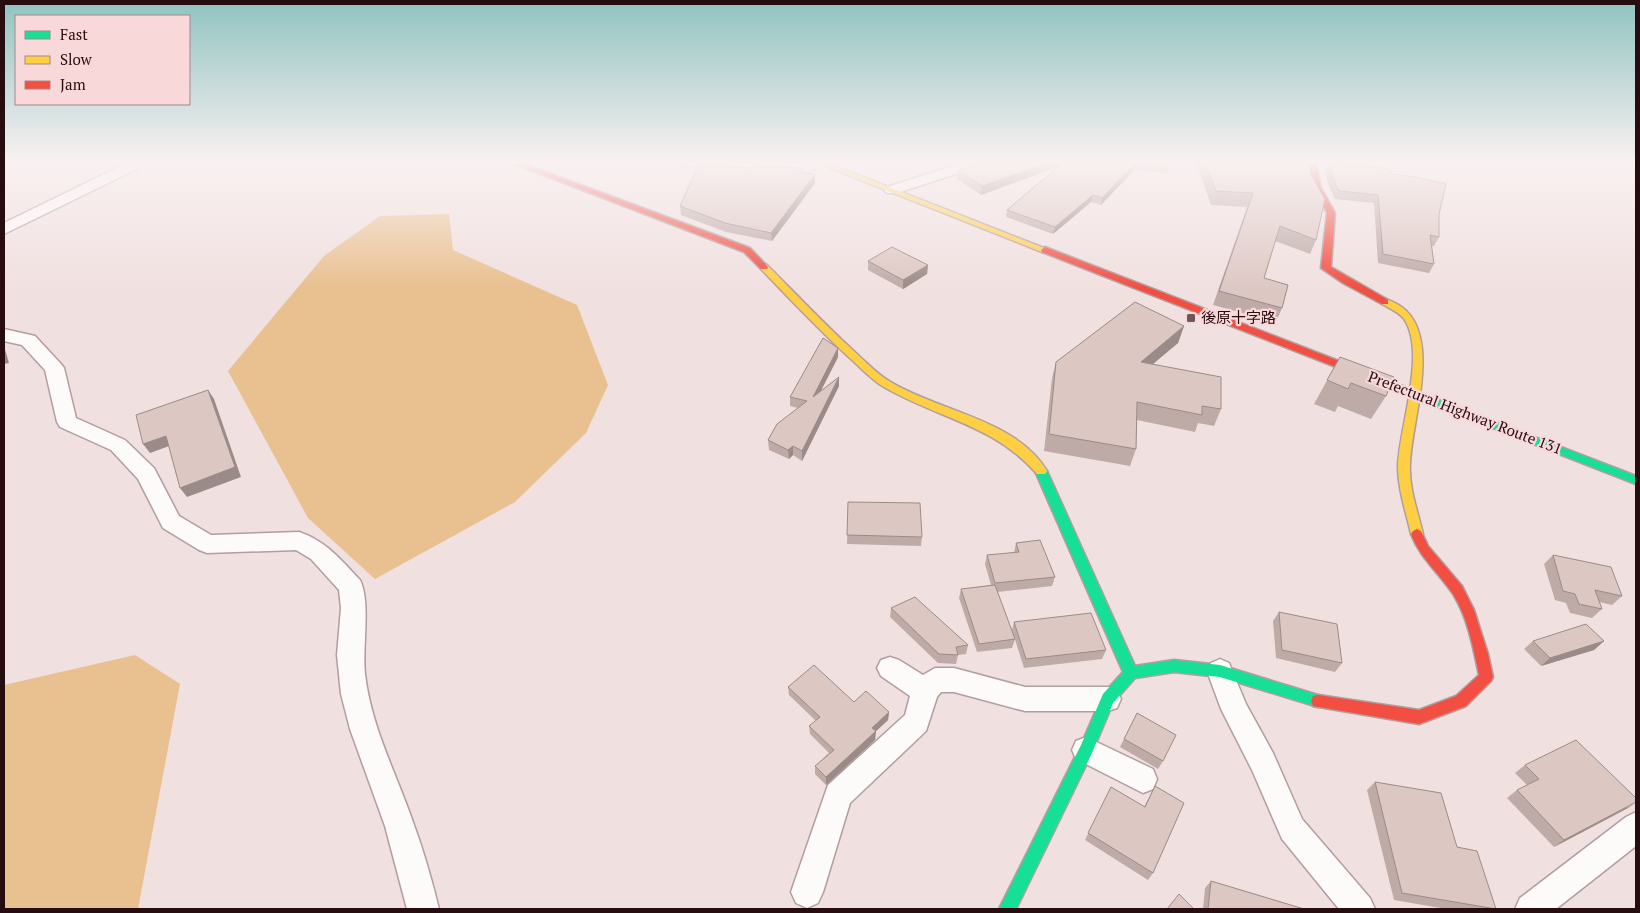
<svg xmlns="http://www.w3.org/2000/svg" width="1640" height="913" viewBox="0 0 1640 913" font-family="'PT Serif','Noto Sans JP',serif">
<rect width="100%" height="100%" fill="#f1e0e0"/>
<g fill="#e9c08f">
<polygon points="449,214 453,250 577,305 608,385 586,433 515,502 375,579 308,518 228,371 324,256 380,216"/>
<polygon points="135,655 180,684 138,909 4,909 4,685"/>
</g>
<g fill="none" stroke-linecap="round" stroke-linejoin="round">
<g stroke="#b29d9f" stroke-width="3">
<g id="street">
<polygon points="129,162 147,162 145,165 4,234 4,223"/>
<polygon points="682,162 805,163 809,162 826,162 824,165 808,172 688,167 683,166"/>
<polygon points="965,162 978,162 979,164 977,167 897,193 887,193 884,190 887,187"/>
<path d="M4,329L35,336L61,364L64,368L76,418L125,440L154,468L179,516L211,535L299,532C326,541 341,560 360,580C371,602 362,647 365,674C371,727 397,775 414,825C424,852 432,881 439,909H407L385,826L350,729L341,694L337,655L341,608L339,590L311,559L296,550L207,553L199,550L163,528L138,479L111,450L60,427L57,422L45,370L22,345L4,341Z"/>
<polygon points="890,657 899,660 923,675 935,668 954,668 1025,687 1108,687 1117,690 1121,699 1117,708 1108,711 1025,711 954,692 941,692 937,697 926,731 850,803 823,892 818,903 807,908 796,903 791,892 828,785 905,715 910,696 881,676 877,668 881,660"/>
<polygon points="1220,659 1229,663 1246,704 1273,753 1302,819 1370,898 1375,909 1339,909 1282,839 1252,770 1221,709 1207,671 1211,663"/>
<polygon points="1086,737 1153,769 1157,779 1153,789 1143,793 1076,759 1072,750 1076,741"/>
<polygon points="1636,812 1636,846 1556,909 1515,909 1520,898 1626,817"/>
</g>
</g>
<g stroke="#b29d9f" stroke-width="3">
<g id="fast">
<polygon points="1340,362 1636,476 1636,484 1336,367 1335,365 1336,363"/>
<polygon points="1041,467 1047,471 1135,666 1174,660 1220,665 1318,695 1323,696 1325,701 1323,706 1318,707 1220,677 1174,672 1135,678 1113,703 1091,755 1016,909 999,909 1081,745 1103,694 1123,672 1035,471"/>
</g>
</g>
<g stroke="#b29d9f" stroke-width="3">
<g id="slow">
<polygon points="815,162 825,162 1049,250 1048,252 1042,252"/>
<path d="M764,264L767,265C797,295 826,326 857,354C867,363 877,374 889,381C937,411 1016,419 1047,471L1045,474H1037C995,425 937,418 884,387C872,380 862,369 852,360C820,331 791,300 761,269V265Z"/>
<path d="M1385,299C1451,318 1410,420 1410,466C1409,489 1418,512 1423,534L1421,537H1413L1411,534C1406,512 1398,489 1398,466C1399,428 1427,352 1404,319C1399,312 1389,308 1382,304V300Z"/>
</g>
</g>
<g stroke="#b29d9f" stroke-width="3">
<g id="jam">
<polygon points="509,162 519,162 750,248 768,267 767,269 761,269 744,252"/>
<polygon points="1308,162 1316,162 1321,188 1335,213 1331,267 1388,300 1388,304 1382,304 1343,283 1321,268 1327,213 1313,188"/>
<polygon points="1045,247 1344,363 1345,365 1340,368 1336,367 1042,252 1041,250"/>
<path d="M1417,529L1421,531L1428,546L1462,586L1474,610L1488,654L1493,677L1491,681L1466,706L1419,724L1313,706L1311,701L1313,696L1318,695L1419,710L1456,696L1479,675C1473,647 1468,618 1453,594C1439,573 1420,558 1411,534L1413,531Z"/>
</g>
</g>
<use href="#street" fill="#fdfafa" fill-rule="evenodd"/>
<use href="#fast" fill="#16e098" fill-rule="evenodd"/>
<use href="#slow" fill="#ffcf43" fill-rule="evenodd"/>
<use href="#jam" fill="#f24e42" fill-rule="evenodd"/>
</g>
<g fill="#beaba8">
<polygon points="982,162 1061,162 1060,165 1169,162 1169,166 1167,173 1134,170 1101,205 1091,202 1053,234 1006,217 1007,210 1058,166 981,195 957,179 958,170"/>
<polygon points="1196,162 1309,162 1316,240 1310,254 1275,241 1264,278 1282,308 1276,322 1213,305 1247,207 1211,205"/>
<polygon points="1329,163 1391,174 1439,214 1439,237 1434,246 1432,246 1434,264 1429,273 1378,263 1374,203 1335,199 1329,187 1325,171"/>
<polygon points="802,173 815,174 815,183 772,241 726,232 681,215 680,206"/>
<polygon points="868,261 928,265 927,274 903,289 868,270"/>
<polygon points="1184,326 1178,343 1153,364 1221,409 1214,426 1198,423 1195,432 1137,420 1136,449 1130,466 1044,451 1052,378 1056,362"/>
<polygon points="838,357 821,391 839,377 839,386 802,461 793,455 789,459 769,450 768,440 798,408 790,406 790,397"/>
<polygon points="1340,357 1386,396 1371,419 1338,406 1335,412 1314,404"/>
<polygon points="848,502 922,537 921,546 847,544"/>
<polygon points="1016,543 1055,577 1052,586 997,592 1015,639 1012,648 977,652 959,598 961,589 991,585 985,564 987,555 1014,553"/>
<polygon points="1553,555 1622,596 1612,605 1599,602 1602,609 1592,618 1570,613 1566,603 1555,600 1544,564"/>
<polygon points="891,608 968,645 966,654 958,655 956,664 938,663 890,617"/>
<polygon points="1279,612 1342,663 1335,672 1276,658 1273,621"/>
<polygon points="1014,622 1106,650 1102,659 1024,668 1012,630"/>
<polygon points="1533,641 1604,641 1594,650 1541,666 1524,649"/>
<polygon points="788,687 854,702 889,712 888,720 876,731 875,740 826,785 815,774 815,766 829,753 810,734 809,726 816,721 789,695"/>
<polygon points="1137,713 1163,761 1158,769 1120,747"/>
<polygon points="1525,765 1628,808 1554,847 1507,798 1517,790 1527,785 1515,773"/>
<polygon points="1375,782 1496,909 1446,909 1394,900 1367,790"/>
<polygon points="1155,786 1153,873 1148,880 1085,840 1111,787 1144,807"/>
<polygon points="1211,881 1304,909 1203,909 1205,888"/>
</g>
<g fill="#9b8b88">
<polygon points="1050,162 1061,162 1060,166 981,195 982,186"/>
<polygon points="1136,163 1134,170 1101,205 1102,198"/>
<polygon points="815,174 815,183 772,241 771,233"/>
<polygon points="1093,195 1091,202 1053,234 1055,227"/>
<polygon points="928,265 927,274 903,289 903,280"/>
<polygon points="1184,326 1178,343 1135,379 1141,362"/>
<polygon points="4,346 9,363 4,364"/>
<polygon points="838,348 838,357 813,406 813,397"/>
<polygon points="839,377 839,386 802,461 802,451"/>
<polygon points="208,390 214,399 241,477 187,497 180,488"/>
<polygon points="166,436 172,445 150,453 143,444"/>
<polygon points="793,446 793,455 789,459 788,450"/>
<polygon points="1604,641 1594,650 1541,666 1550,658"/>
<polygon points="889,712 888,720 871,736 872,728"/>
<polygon points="876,731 875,740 826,785 826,777"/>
<polygon points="1636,803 1628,808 1554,847 1564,840"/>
</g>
<g fill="#ddc7c3" stroke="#9b8b88">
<polygon points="982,162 1050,162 982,186 958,170"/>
<polygon points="1064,162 1169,162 1169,166 1136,163 1102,198 1093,195 1055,227 1007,210"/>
<polygon points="1205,162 1309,162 1311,175 1325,199 1316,240 1280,226 1264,278 1288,285 1282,308 1219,291 1253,193 1216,191"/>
<polygon points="1329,163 1390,169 1391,174 1416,177 1446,184 1439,214 1439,237 1430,235 1434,264 1383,254 1378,195 1339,191 1333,179"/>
<polygon points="699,164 750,168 753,166 802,168 801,173 815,174 771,233 725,223 680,206"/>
<polygon points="892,247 928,265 903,280 868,261"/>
<polygon points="1135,302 1184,326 1141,362 1221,377 1221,409 1202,406 1202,415 1137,402 1136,449 1049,434 1056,362"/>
<polygon points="823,338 838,348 813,397 839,377 802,451 793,446 788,450 768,440 777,424 807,401 790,397"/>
<polygon points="1340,357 1394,377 1386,396 1351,383 1348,389 1327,380"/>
<polygon points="208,390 235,467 180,488 166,436 143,444 136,415"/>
<polygon points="848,502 920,503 922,537 847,535"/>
<polygon points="1040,540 1055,577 995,583 987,555 1019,552 1016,543"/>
<polygon points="1553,555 1611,567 1622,596 1595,590 1602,609 1579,604 1575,594 1563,591"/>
<polygon points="995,585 1015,639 979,644 961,589"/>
<polygon points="915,597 968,645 956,647 958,655 939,654 891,608"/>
<polygon points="1279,612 1337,624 1342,663 1282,650"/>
<polygon points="1091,613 1106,650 1026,659 1014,622"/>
<polygon points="1586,624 1604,641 1550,658 1533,641"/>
<polygon points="814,665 854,702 866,691 889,712 872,728 876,731 826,777 815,766 834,750 809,726 820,717 788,687"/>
<polygon points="1137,713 1176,735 1163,761 1124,739"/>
<polygon points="1576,740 1636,798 1636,802 1564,840 1517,790 1539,779 1525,765"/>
<polygon points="1375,782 1441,793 1457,847 1477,851 1496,909 1402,893"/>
<polygon points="1155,786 1184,803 1153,873 1088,833 1111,787 1145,807"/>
<polygon points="1211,881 1304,909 1208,909"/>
<polygon points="1179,894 1194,909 1167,909"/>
</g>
<linearGradient id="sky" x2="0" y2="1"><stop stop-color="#90c3c1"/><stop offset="0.56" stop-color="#f9f1f1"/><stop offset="1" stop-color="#f9f1f1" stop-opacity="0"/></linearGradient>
<rect width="1640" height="289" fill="url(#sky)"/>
<rect fill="#6e5759" stroke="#f9d8da" stroke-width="2" x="1186" y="313" width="10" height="10" rx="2.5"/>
<g text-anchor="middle" stroke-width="4.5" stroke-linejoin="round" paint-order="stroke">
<g font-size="15" fill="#280d10" stroke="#f9d8da" text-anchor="start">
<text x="1201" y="323">後原十字路</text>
</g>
<g font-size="15" fill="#280d10" stroke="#f9d8da">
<text transform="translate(1465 413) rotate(21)" y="5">Prefectural Highway Route 131</text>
</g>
</g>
<rect width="1640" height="913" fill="none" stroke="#280d10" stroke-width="10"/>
<rect x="15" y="15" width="175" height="90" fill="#f9d8da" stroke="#a58789"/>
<rect x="25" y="31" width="25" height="8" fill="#16e098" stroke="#a58789"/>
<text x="60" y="40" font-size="15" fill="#280d10">Fast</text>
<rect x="25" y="56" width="25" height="8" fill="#ffcf43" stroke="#a58789"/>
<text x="60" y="65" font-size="15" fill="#280d10">Slow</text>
<rect x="25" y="81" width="25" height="8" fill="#f24e42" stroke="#a58789"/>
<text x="60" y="90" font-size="15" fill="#280d10">Jam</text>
</svg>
